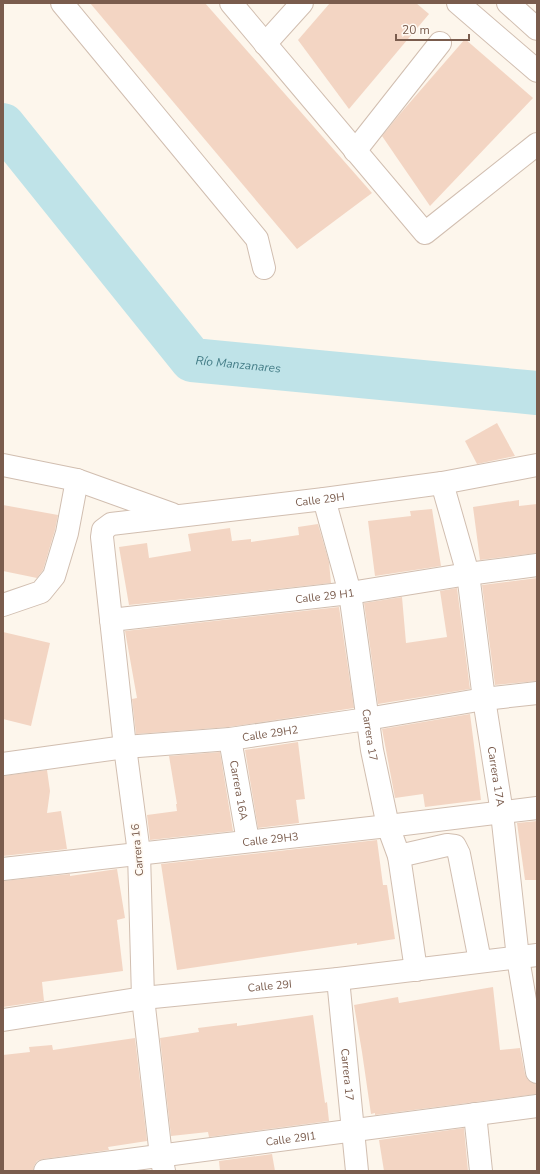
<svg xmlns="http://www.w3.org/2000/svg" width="540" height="1174" viewBox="0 0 540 1174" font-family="'Nunito Sans',sans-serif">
<rect width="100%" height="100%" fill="#fdf6ec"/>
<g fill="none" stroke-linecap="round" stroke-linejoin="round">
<path stroke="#bfe3e8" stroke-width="44" id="s1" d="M3,125L192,360L537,393"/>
</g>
<g fill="#f3d5c3">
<polygon points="90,3 205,3 372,193 297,249"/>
<polygon points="330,3 416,3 429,14 349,109 298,40"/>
<polygon points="465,39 533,98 430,206 382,136 399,115"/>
<polygon points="497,423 515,456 477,464 465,441"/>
<polygon points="519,500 519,506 537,504 537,553 480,560 473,507"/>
<polygon points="3,505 58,515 55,530 43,570 37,578 3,571"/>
<polygon points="432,509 441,566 375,576 368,521 411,516 410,511"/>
<polygon points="318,524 329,562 331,583 129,605 119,547 147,543 149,558 191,551 188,534 230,528 232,541 251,539 251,542 299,535 298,527"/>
<polygon points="537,578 537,681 495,685 482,585"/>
<polygon points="457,588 470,689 378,704 364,603 402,597 406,643 447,637 440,591"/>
<polygon points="339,607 354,708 229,727 136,734 132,699 137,698 125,631"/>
<polygon points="3,632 50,643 31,726 3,719"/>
<polygon points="470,714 481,800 425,807 423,794 395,798 382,729"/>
<polygon points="298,742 305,799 296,800 299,823 258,828 245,750"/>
<polygon points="220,752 233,831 150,840 147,815 177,811 176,804 177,804 169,756"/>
<polygon points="47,770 50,791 47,813 61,811 67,849 3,856 3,776"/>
<polygon points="537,821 537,880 525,880 517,823"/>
<polygon points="377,840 383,885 387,885 395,939 357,945 357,943 177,970 161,864"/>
<polygon points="117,869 125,918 117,920 123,971 42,982 44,1001 3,1007 3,881 70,874 70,876"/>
<polygon points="493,987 500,1050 520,1048 525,1074 528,1080 536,1084 537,1094 375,1115 375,1113 371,1114 362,1052 354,1005 398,997 399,1003"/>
<polygon points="313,1015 325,1103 327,1102 329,1121 209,1137 208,1132 171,1136 160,1038 199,1032 198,1028 237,1023 237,1026"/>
<polygon points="135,1038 147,1141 108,1147 109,1150 43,1159 37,1161 34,1166 33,1171 3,1171 3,1055 30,1052 29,1047 52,1045 53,1050"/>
<polygon points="464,1128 468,1171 384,1171 379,1140"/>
<polygon points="272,1154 275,1171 220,1171 219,1161"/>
</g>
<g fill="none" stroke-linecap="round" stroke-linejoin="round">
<g stroke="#d1beb0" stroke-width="24">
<g id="minor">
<polyline points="62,3 257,239 264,268"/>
<polyline points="231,3 425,233 537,144"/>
<polyline points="458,3 537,71"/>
<polyline points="508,3 537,29"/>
<polyline points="265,44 302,3"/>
<polyline points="355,151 440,43"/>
<polyline points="3,465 77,480 172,514"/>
<path id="s2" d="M442,483L468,574L484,699L502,813L518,958L537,1072"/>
<path id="s3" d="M324,499L350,593L372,750L388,826L399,856L416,970"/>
<polyline points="3,605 41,592 54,576 67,533 77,480"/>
<path id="s4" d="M111,620L350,593L468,574L537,565"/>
<path id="s5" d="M230,739L248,841"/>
<path id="s6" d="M3,764L125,747L230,739L367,719L484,699L537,693"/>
<polyline points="399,856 447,845 455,846 459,854 480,961"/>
<path id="s7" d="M3,869L388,826L537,808"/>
<path id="s8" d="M338,979L357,1171"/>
<path id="s9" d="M3,1020L143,998L338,979L537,955"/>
<polyline points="475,1114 481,1171"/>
<path id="s10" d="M45,1171L537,1106"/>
<path id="s11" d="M164,1171L161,1156L143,998L139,853L125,747L102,537L103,530L111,524L324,499L442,483L537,465"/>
</g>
</g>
<use href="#minor" stroke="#fff" stroke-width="22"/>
</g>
<g text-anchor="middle" stroke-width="3.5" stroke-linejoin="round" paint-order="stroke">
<g font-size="11" fill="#7a5c4d" stroke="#fffaf3">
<text dy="4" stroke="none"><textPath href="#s11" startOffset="865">Calle 29H</textPath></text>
<text dy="4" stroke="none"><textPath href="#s4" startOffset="215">Calle 29 H1</textPath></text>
<text dy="4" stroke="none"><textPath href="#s6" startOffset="269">Calle 29H2</textPath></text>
<text dy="4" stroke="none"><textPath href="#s3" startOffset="241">Carrera 17</textPath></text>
<text dy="4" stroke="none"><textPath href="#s2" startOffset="299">Carrera 17A</textPath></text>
<text dy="4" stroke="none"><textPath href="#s5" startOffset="52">Carrera 16A</textPath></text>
<text dy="4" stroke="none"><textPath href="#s7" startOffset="269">Calle 29H3</textPath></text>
<text transform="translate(137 850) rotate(-95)" y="4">Carrera 16</text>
<text dy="4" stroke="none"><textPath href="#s9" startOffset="269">Calle 29I</textPath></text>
<text dy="4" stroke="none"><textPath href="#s8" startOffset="96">Carrera 17</textPath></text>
<text dy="4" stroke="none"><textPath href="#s10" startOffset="248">Calle 29I1</textPath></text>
</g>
<g font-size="12" font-style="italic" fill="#437c86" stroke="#fffaf3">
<text dy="4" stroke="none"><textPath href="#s1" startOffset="348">Río Manzanares</textPath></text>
</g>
</g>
<rect width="540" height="1174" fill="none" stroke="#7a5c4d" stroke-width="8"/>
<path d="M396 34v6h73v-6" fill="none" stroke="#7a5c4d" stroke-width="2"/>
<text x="402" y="34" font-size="12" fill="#7a5c4d" stroke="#fffaf3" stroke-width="3" paint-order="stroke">20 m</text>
</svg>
